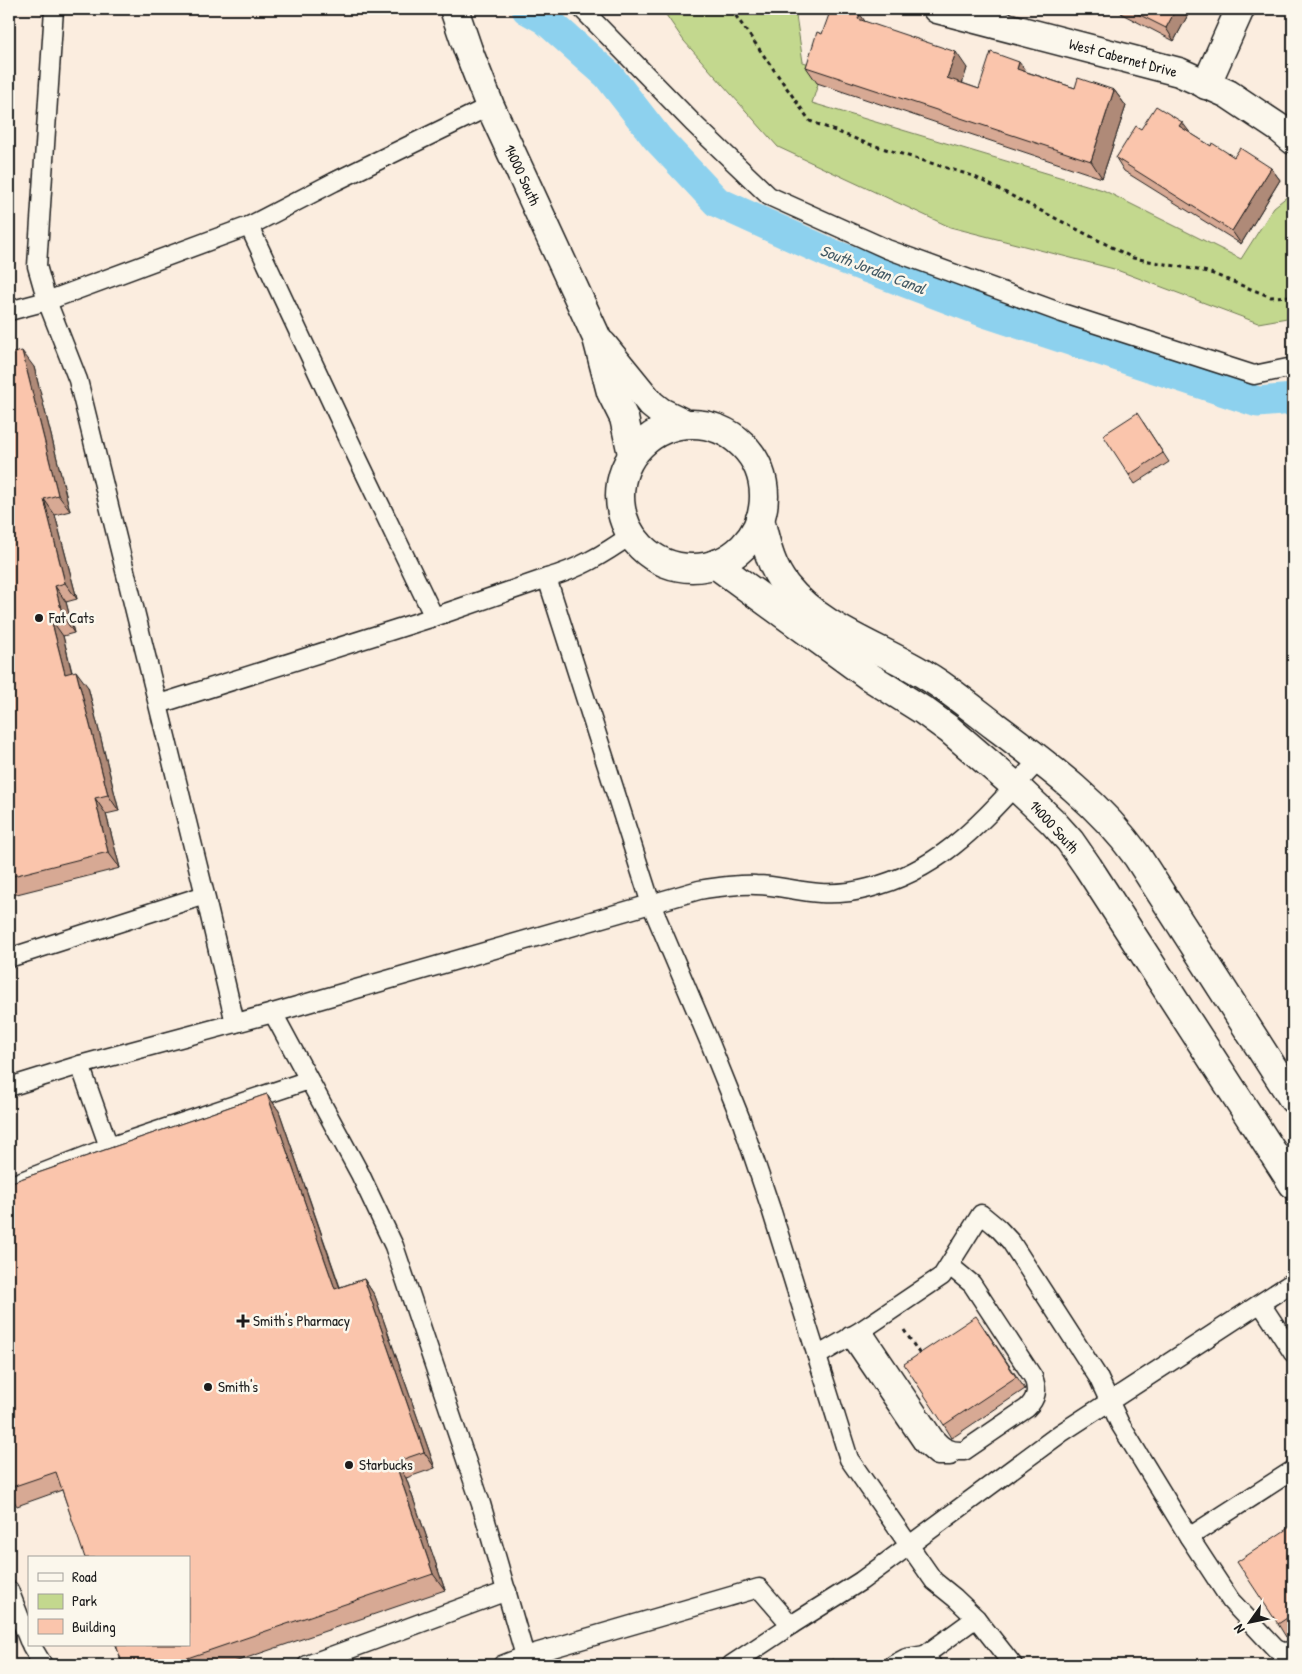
<svg xmlns="http://www.w3.org/2000/svg" width="1302" height="1674" viewBox="0 0 1302 1674" font-family="'Patrick Hand',sans-serif">
<rect width="100%" height="100%" fill="#fbeddf"/>
<filter id="ink" filterUnits="userSpaceOnUse"><feTurbulence type="fractalNoise" baseFrequency=".02" numOctaves="2"/><feDisplacementMap in="SourceGraphic" scale="10" xChannelSelector="R" yChannelSelector="G"/><feConvolveMatrix kernelMatrix="1 2 1 2 8 2 1 2 1" color-interpolation-filters="sRGB"/></filter>
<g filter="url(#ink)">
<polygon fill="#c3d88e" stroke="#707a55" points="662,9 795,9 803,62 823,68 812,103 1103,190 1241,259 1274,207 1293,192 1293,317 1258,323 1114,269 950,227 778,147 684,41"/>
<g fill="none" stroke-linecap="round" stroke-linejoin="round">
<polyline stroke="#8dd1ee" stroke-width="31" points="527,9 545,19 608,75 657,138 717,202 834,255 985,312 1258,402 1293,399"/>
<g stroke="#1c1c1c" stroke-width="21">
<g id="service">
<polyline points="54,9 37,266 47,301 78,380 205,895"/>
<polyline points="582,9 693,123 769,196 887,249 1062,313 1254,375 1293,367"/>
<polyline points="249,226 359,461 434,617 547,578"/>
<polyline points="9,311 47,301 249,226 334,182 490,106"/>
<path d="M631,535C604,554 579,569 547,578L651,904L710,1043L741,1120L772,1212L849,1459L934,1581L955,1598L976,1618L1013,1665"/>
<polyline points="159,704 434,617"/>
<polyline points="9,958 205,895 235,1023"/>
<polyline points="273,1013 360,1174 394,1246 481,1504 525,1656 759,1588 791,1625"/>
<polyline points="80,1065 109,1147"/>
<path d="M9,1087L80,1065L273,1013L699,890C718,887 737,884 756,885C778,885 799,892 820,893C836,894 854,892 869,888C946,869 987,815 1039,760"/>
<polyline points="9,1186 109,1147 309,1080"/>
<polyline points="1261,1304 1293,1353"/>
<path d="M862,1330L934,1437C942,1447 950,1452 964,1451L1027,1408C1037,1398 1038,1390 1033,1377L972,1284L950,1266"/>
<polyline points="850,1336 924,1445 937,1456 950,1456"/>
<polyline points="817,1356 862,1330 942,1276 981,1214 998,1228 1011,1242 1098,1377 1120,1424 1189,1537 1231,1601 1275,1648 1282,1652 1293,1651"/>
<polyline points="1189,1537 1293,1470"/>
<polyline points="9,1590 29,1641"/>
<polyline points="31,1645 43,1665"/>
<polyline points="307,1665 507,1591"/>
<polyline points="502,1665 525,1656 531,1665"/>
<polyline points="731,1665 791,1625 861,1581 1061,1433 1293,1282"/>
<polyline points="893,1665 906,1658 925,1655"/>
<polyline points="932,1665 925,1655 976,1618"/>
</g>
</g>
<g stroke="#1c1c1c" stroke-width="31">
<g id="minor">
<polyline points="454,9 468,50 490,106 597,338 611,392 624,418 632,454"/>
<polyline points="937,9 1179,72 1228,94 1279,128 1293,140"/>
<polyline points="1206,85 1240,9"/>
<polyline points="603,345 651,404 661,412 684,423"/>
<circle cx="692" cy="496" r="72"/>
<path d="M760,519C766,543 770,566 786,586C818,626 871,644 915,669C944,685 969,706 995,726C1047,765 1099,803 1137,856L1293,1099"/>
<polyline points="715,564 870,677 924,711 950,730 1015,786 1052,821 1070,841 1088,867 1293,1184"/>
</g>
</g>
<g stroke="#1c1c1c" stroke-width="3" stroke-dasharray="4 4" stroke-linecap="butt">
<polyline points="731,9 810,121 866,143 973,176 1133,258 1208,272 1271,297 1293,296"/>
<polyline points="904,1330 921,1356"/>
</g>
<use href="#service" stroke="#fbf7ec" stroke-width="18"/>
<use href="#minor" stroke="#fbf7ec" stroke-width="28"/>
</g>
<g fill="#d7a994" stroke="#1c1c1c">
<polygon points="1118,9 1191,9 1174,41 1122,14"/>
<polygon points="1287,9 1293,9 1293,14"/>
<polygon points="866,22 967,68 962,83 979,89 1027,72 1075,88 1114,90 1126,106 1102,178 817,83 806,67 822,34"/>
<polygon points="1141,129 1190,133 1211,146 1234,157 1271,168 1280,180 1241,244 1124,171 1116,158"/>
<polygon points="9,354 34,367 70,511 55,515 77,599 66,602 74,633 63,636 72,672 88,687 119,811 106,814 120,868 9,896"/>
<polygon points="1143,422 1169,462 1135,484 1129,475"/>
<polygon points="267,1094 279,1111 340,1287 364,1279 375,1296 435,1468 406,1478 445,1590 226,1665 123,1665 62,1490 17,1506 9,1493 9,1183"/>
<polygon points="985,1329 1025,1389 952,1438 944,1425"/>
<polygon points="1293,1525 1293,1632 1286,1637 1278,1624"/>
</g>
<g fill="#af8a78" stroke="#1c1c1c">
<polygon points="1176,9 1191,9 1174,41 1166,28"/>
<polygon points="860,14 871,30 858,19"/>
<polygon points="956,52 967,68 959,95 947,78"/>
<polygon points="1019,62 1031,78 1017,69"/>
<polygon points="1114,90 1126,106 1102,178 1091,161"/>
<polygon points="1182,122 1191,134 1179,126"/>
<polygon points="1271,168 1280,180 1241,244 1232,231"/>
<polygon points="22,351 34,367 70,511 58,495"/>
<polygon points="44,499 55,515 77,599 65,583"/>
<polygon points="55,586 66,602 74,633 63,617"/>
<polygon points="51,619 63,636 76,690 65,674"/>
<polygon points="76,671 88,687 119,811 108,795"/>
<polygon points="95,798 106,814 120,868 108,852"/>
<polygon points="267,1094 279,1111 346,1306 335,1289"/>
<polygon points="364,1279 375,1296 435,1468 424,1452"/>
<polygon points="395,1462 406,1478 445,1590 433,1574"/>
</g>
<g fill="#fac5ac" stroke="#1c1c1c">
<polygon points="831,9 845,9 860,14 858,19 956,52 947,78 979,89 991,52 1019,62 1017,69 1075,88 1078,78 1114,90 1091,161 806,67 817,32 822,34"/>
<polygon points="1128,9 1176,9 1166,28"/>
<polygon points="1156,106 1182,122 1179,126 1211,146 1212,143 1234,157 1240,148 1271,168 1232,231 1116,158 1136,126 1141,129"/>
<polygon points="22,351 58,495 44,499 65,583 55,586 63,617 51,619 65,674 76,671 108,795 95,798 108,852 9,877 9,354"/>
<polygon points="1137,413 1163,453 1129,475 1103,435"/>
<polygon points="267,1094 335,1289 364,1279 424,1452 395,1462 433,1574 167,1665 123,1665 116,1645 189,1645 189,1558 85,1558 56,1472 9,1488 9,1183"/>
<polygon points="976,1316 1016,1377 944,1425 904,1364"/>
<polygon points="1293,1525 1293,1614 1278,1624 1237,1562"/>
<polygon points="833,1659 837,1665 824,1665"/>
</g>
</g>
<g fill="#1c1c1c" stroke="#fbf7ec" stroke-width="2">
<circle cx="39" cy="618" r="5"/>
<path d="M240.5 1313.5h5v5h5v5h-5v5h-5v-5h-5v-5h5z"/>
<circle cx="208" cy="1387" r="5"/>
<circle cx="349" cy="1465" r="5"/>
</g>
<g text-anchor="middle" stroke-width="5" stroke-linejoin="round" paint-order="stroke">
<g font-size="15" fill="#1c1c1c" stroke="#fbf7ec">
<text transform="translate(1123 58) rotate(15)" y="5">West Cabernet Drive</text>
<text transform="translate(522 175) rotate(65)" y="5">14000 South</text>
<text transform="translate(1054 827) rotate(48)" y="5">14000 South</text>
</g>
<g font-size="15" fill="#1c1c1c" stroke="#fbf7ec" text-anchor="start">
<text x="49" y="623">Fat Cats</text>
<text x="253" y="1326">Smith's Pharmacy</text>
<text x="218" y="1392">Smith's</text>
<text x="359" y="1470">Starbucks</text>
</g>
<g font-size="16" font-style="italic" fill="#445b66" stroke="#fbf7ec">
<text transform="translate(873 269) rotate(21)" y="6">South Jordan Canal</text>
</g>
</g>
<rect width="1302" height="1674" fill="none" stroke="#fbf7ec" stroke-width="30"/>
<rect x="15" y="15" width="1272" height="1644" fill="none" stroke="#1c1c1c" stroke-width="2" filter="url(#ink)"/>
<rect x="28" y="1556" width="162" height="90" fill="#fbf7ec" stroke="#a29f99"/>
<rect x="38" y="1573" width="25" height="8" fill="#fbf7ec" stroke="#a29f99"/>
<text x="72" y="1582" font-size="15" fill="#1c1c1c">Road</text>
<rect x="38" y="1594" width="25" height="15" fill="#c3d88e" stroke="#a29f99"/>
<text x="72" y="1606" font-size="15" fill="#1c1c1c">Park</text>
<rect x="38" y="1619" width="25" height="15" fill="#fac5ac" stroke="#a29f99"/>
<text x="72" y="1632" font-size="15" fill="#1c1c1c">Building</text>
<g transform="translate(1250 1622) rotate(237)" stroke="#fbf7ec" stroke-width="4" paint-order="stroke">
<path d="M0-4L9 19L0 12L-9 19Z" fill="#1c1c1c"/>
<text y="-8" font-size="14" font-weight="bold" text-anchor="middle" fill="#1c1c1c">N</text>
</g>
</svg>
